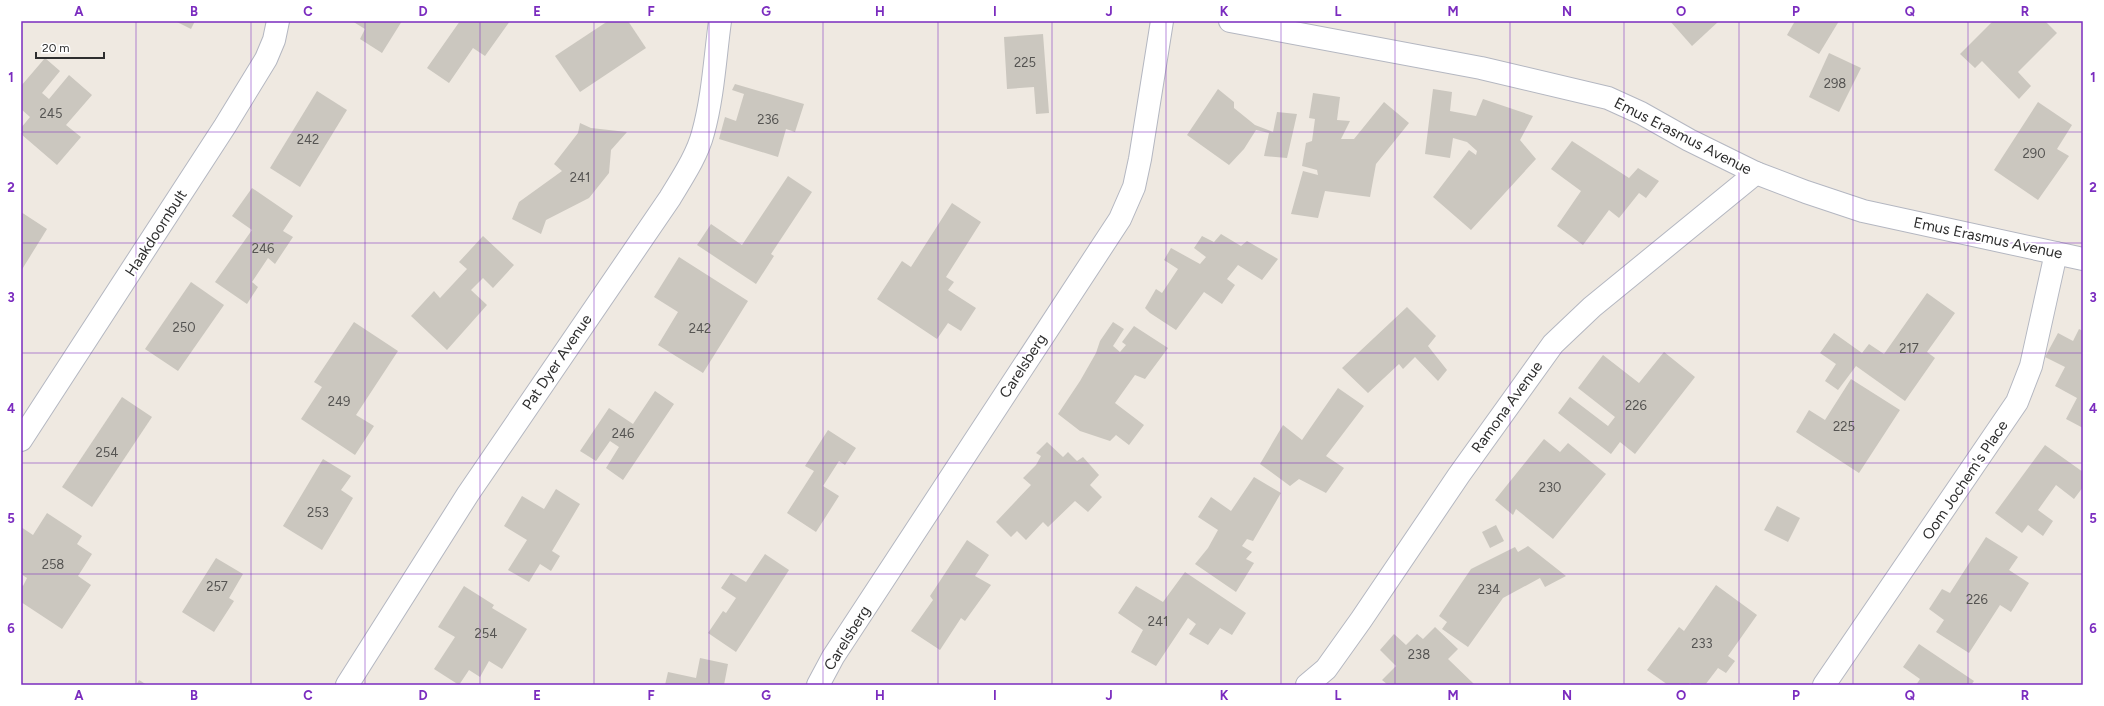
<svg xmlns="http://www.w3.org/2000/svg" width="2104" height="706" viewBox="0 0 2104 706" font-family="Figtree,sans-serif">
<rect width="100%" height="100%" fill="#efe9e1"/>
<g fill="#cbc7bf">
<polygon points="175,21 195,21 191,29"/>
<polygon points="352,21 402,21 382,53 360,39 365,29"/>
<polygon points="460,21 510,21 485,56 473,48 449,83 427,68"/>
<polygon points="608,21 628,21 646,48 580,92 555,56"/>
<polygon points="1670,21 1719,21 1692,46"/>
<polygon points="1795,21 1839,21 1819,54 1787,35"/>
<polygon points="1993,21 2045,21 2057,33 2018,72 2031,86 2019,99 1982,61 1975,68 1960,54"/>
<polygon points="1043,34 1049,113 1036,114 1034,87 1007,89 1004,37"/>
<polygon points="1829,53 1861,68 1839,112 1809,97"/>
<polygon points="45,58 60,71 42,93 49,99 69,75 92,95 66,125 81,137 57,165 21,134 21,128 30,117 21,109 21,86"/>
<polygon points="735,84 804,104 795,132 786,129 778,157 719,139 725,117 736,121 744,94 732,90"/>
<polygon points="1218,89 1234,102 1234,108 1255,125 1273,132 1277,112 1297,114 1287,158 1264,156 1269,133 1256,130 1244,149 1229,165 1187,135"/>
<polygon points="1433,89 1452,92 1450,111 1476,116 1483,99 1533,116 1520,140 1536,159 1471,230 1433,197 1469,150 1476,155 1477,151 1467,142 1453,138 1450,158 1425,154"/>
<polygon points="317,91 347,110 300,187 270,168"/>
<polygon points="1313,93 1340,97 1337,120 1350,121 1341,139 1354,139 1384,102 1409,123 1376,164 1370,197 1325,191 1318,218 1291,214 1303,171 1318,175 1317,170 1302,166 1306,143 1312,141 1315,119 1309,118"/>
<polygon points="2038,102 2072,125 2057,149 2069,156 2038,200 1994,170"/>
<polygon points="580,123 591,128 627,132 611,150 609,173 589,198 546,220 541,234 512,219 519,202 562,171 554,164 578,133"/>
<polygon points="1572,141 1629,178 1638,168 1659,181 1646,198 1639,193 1619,218 1609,210 1583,245 1557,226 1581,191 1551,169"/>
<polygon points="788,176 812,192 771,254 774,256 756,284 697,245 711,224 742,245"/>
<polygon points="252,188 293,216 283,231 293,237 275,264 268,258 252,282 258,287 247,304 215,282 252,230 232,216"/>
<polygon points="952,203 981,222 946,277 954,282 948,290 976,308 961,331 948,323 937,339 877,299 902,261 911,267"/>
<polygon points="21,212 47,229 21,271"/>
<polygon points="1221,234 1241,246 1247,241 1278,259 1262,280 1238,265 1227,279 1235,285 1222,304 1204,292 1176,330 1150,313 1145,308 1156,289 1162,293 1178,269 1164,260 1171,248 1200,264 1206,257 1194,248 1202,236 1214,242"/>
<polygon points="483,236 514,265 493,288 483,278 471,290 487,305 447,350 411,316 434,291 440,298 467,269 459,262"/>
<polygon points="679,257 748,301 703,373 658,345 678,312 654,297"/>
<polygon points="191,282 224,305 178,371 145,349"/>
<polygon points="1927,293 1955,313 1927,352 1935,358 1905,401 1856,366 1838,390 1825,381 1836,364 1820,353 1834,333 1862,353 1869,344 1884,354"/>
<polygon points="1407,307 1436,336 1428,346 1447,370 1438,381 1415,357 1403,369 1399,364 1368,393 1342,368"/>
<polygon points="354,322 398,351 356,415 374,426 355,455 301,419 322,387 314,382"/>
<polygon points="1113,322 1124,329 1113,346 1120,352 1126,345 1122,342 1134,326 1168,348 1145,379 1135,375 1115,403 1144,425 1129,445 1116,435 1110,441 1080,431 1058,414 1080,381 1096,353 1100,341"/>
<polygon points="2079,329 2083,331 2083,428 2066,419 2077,398 2055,386 2065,367 2045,357 2058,333 2073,341"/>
<polygon points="1664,352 1695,377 1635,454 1620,442 1611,454 1558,413 1570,397 1608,426 1615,417 1578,388 1603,355 1639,383"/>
<polygon points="1851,379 1900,410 1859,473 1796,432 1809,410 1825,420"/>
<polygon points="1338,388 1364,406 1326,456 1344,468 1326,493 1299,479 1290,486 1260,464 1283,425 1302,440"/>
<polygon points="655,391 674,404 623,480 606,468 619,447 610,441 596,461 580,451 609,408 633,424"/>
<polygon points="122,397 152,417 92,507 62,487"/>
<polygon points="828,430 856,448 845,465 839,461 823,486 839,496 816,532 787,513 814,471 805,466"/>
<polygon points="1544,439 1560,452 1568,443 1606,474 1553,539 1516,509 1513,515 1495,500"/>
<polygon points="1047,442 1063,457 1068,452 1077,461 1083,457 1099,475 1090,485 1102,497 1088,512 1075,501 1048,527 1043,522 1026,540 1017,531 1011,537 996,522 1031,485 1023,478 1036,465 1041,456 1036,453"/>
<polygon points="2045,445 2083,472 2083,487 2074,499 2056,485 2038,510 2053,521 2043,536 2028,525 2022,533 1995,513"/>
<polygon points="323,459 351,476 341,490 353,498 322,550 283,526"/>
<polygon points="1254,477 1281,493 1253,541 1247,539 1242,546 1252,552 1246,559 1254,563 1236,592 1195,564 1208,548 1218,530 1198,517 1211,497 1231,511"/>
<polygon points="556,489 580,504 552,551 560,556 551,571 540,564 529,582 508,570 527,540 504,526 522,496 544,509"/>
<polygon points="1777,506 1800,518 1788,542 1764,530"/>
<polygon points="47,513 82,536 77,544 92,554 78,576 91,585 62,629 21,602 21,584 23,586 27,578 21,574 21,527 33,535"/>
<polygon points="1496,525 1504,541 1490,548 1482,532"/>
<polygon points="1986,537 2018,557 2009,570 2029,583 2011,612 2000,605 1969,653 1936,632 1944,620 1929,609 1942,589 1950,593"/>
<polygon points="967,540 989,555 975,576 991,585 965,621 961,618 940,650 911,631 933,600 930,596"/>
<polygon points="1528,546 1566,576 1545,587 1540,578 1503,598 1468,647 1442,629 1447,622 1439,616 1471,569 1515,547 1518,552"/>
<polygon points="765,554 789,570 736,652 708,633 723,611 726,613 736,598 721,588 731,573 746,582"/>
<polygon points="216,558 243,574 229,598 234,601 214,632 182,612"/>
<polygon points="1185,572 1246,613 1232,635 1220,628 1208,645 1189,634 1196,624 1188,618 1156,666 1131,652 1143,630 1118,613 1136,586 1163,602"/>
<polygon points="1716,585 1757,615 1728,656 1735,661 1726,673 1718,668 1705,685 1692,685 1690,683 1688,685 1668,685 1647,670 1679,627 1684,631"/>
<polygon points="464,586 494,605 492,608 527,629 502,669 489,661 480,677 469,670 459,685 434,669 455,637 438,627"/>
<polygon points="1435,627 1458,649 1448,659 1475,685 1388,685 1382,680 1396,666 1380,650 1394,634 1406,645 1417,634 1423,639"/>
<polygon points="1919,644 1974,681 1971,685 1916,685 1920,679 1903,667"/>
<polygon points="700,658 728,664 724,685 665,685 668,672 696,678"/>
<polygon points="139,680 147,685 136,685"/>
</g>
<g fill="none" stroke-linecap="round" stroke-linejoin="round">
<g stroke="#b4b7c1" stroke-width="24">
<g id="minor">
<polyline points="1230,21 1481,68 1608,98 1641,113 1689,140 1756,173 1806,192 1863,211 2083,259"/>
<polyline points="21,440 225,126 266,59 274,40 278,21"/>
<path d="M347,685L468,494L670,198C682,178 697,156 703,133C713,97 715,58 720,21"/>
<polyline points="818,685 833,657 1120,219 1134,187 1140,159 1162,21"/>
<polyline points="1307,685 1326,669 1361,620 1459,475 1553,344 1592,307 1756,173"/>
<polyline points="1824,685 2017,402 2031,366 2056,253"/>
</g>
</g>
<use href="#minor" stroke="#fff" stroke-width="22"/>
</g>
<path fill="none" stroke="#7b2cbf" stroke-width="1" stroke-opacity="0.55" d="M136,21V685M251,21V685M365,21V685M480,21V685M594,21V685M709,21V685M823,21V685M938,21V685M1052,21V685M1166,21V685M1281,21V685M1395,21V685M1510,21V685M1624,21V685M1739,21V685M1853,21V685M1968,21V685M21,132H2083M21,243H2083M21,353H2083M21,463H2083M21,574H2083"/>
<g text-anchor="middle" stroke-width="4" stroke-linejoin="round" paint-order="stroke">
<g font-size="13" fill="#555452">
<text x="1025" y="67">225</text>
<text x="1835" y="88">298</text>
<text x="51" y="118">245</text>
<text x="768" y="124">236</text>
<text x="308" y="144">242</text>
<text x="2034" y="158">290</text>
<text x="580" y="182">241</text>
<text x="263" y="253">246</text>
<text x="184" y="332">250</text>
<text x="700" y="333">242</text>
<text x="1909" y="353">217</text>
<text x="339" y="406">249</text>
<text x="1636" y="410">226</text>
<text x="1844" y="431">225</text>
<text x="623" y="438">246</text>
<text x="107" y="457">254</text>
<text x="1550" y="492">230</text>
<text x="318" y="517">253</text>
<text x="53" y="569">258</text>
<text x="217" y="591">257</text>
<text x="1489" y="594">234</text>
<text x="1977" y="604">226</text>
<text x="1158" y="626">241</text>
<text x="486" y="638">254</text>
<text x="1702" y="648">233</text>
<text x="1419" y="659">238</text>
</g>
<g font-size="15" fill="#2e2e2e" stroke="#fff">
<text transform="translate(1683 136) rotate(27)" y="5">Emus Erasmus Avenue</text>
<text transform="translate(156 233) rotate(-57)" y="5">Haakdoornbult</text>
<text transform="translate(1988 238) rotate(12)" y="5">Emus Erasmus Avenue</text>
<text transform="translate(557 362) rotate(-56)" y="5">Pat Dyer Avenue</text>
<text transform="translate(1023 366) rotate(-57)" y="5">Carelsberg</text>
<text transform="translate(1507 407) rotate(-54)" y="5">Ramona Avenue</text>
<text transform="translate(1965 480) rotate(-56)" y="5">Oom Jochem's Place</text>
<text transform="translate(847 638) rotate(-58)" y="5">Carelsberg</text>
</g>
</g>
<rect width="2104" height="706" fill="none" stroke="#ffffff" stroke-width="44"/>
<path d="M36 52v6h68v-6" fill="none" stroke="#2e2e2e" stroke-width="2"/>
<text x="42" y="52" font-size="12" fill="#2e2e2e" stroke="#ffffff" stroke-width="3" paint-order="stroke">20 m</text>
<rect x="22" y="22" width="2060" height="662" fill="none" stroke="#7b2cbf" stroke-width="1.5"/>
<g font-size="13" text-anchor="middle" font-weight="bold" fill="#7b2cbf">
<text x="79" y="16">A</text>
<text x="194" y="16">B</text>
<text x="308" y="16">C</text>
<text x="423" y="16">D</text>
<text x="537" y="16">E</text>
<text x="651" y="16">F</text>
<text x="766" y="16">G</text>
<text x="880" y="16">H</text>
<text x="995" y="16">I</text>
<text x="1109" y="16">J</text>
<text x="1224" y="16">K</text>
<text x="1338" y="16">L</text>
<text x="1453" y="16">M</text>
<text x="1567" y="16">N</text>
<text x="1681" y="16">O</text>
<text x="1796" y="16">P</text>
<text x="1910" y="16">Q</text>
<text x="2025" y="16">R</text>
<text x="11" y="82">1</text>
<text x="2093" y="82">1</text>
<text x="11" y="192">2</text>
<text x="2093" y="192">2</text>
<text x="11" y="302">3</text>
<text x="2093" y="302">3</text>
<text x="11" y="413">4</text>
<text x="2093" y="413">4</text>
<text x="11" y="523">5</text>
<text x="2093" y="523">5</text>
<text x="11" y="633">6</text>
<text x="2093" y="633">6</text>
<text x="79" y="700">A</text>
<text x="194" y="700">B</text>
<text x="308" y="700">C</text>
<text x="423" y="700">D</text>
<text x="537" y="700">E</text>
<text x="651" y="700">F</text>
<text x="766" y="700">G</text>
<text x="880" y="700">H</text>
<text x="995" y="700">I</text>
<text x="1109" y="700">J</text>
<text x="1224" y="700">K</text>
<text x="1338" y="700">L</text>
<text x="1453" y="700">M</text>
<text x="1567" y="700">N</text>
<text x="1681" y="700">O</text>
<text x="1796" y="700">P</text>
<text x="1910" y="700">Q</text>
<text x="2025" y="700">R</text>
</g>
</svg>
